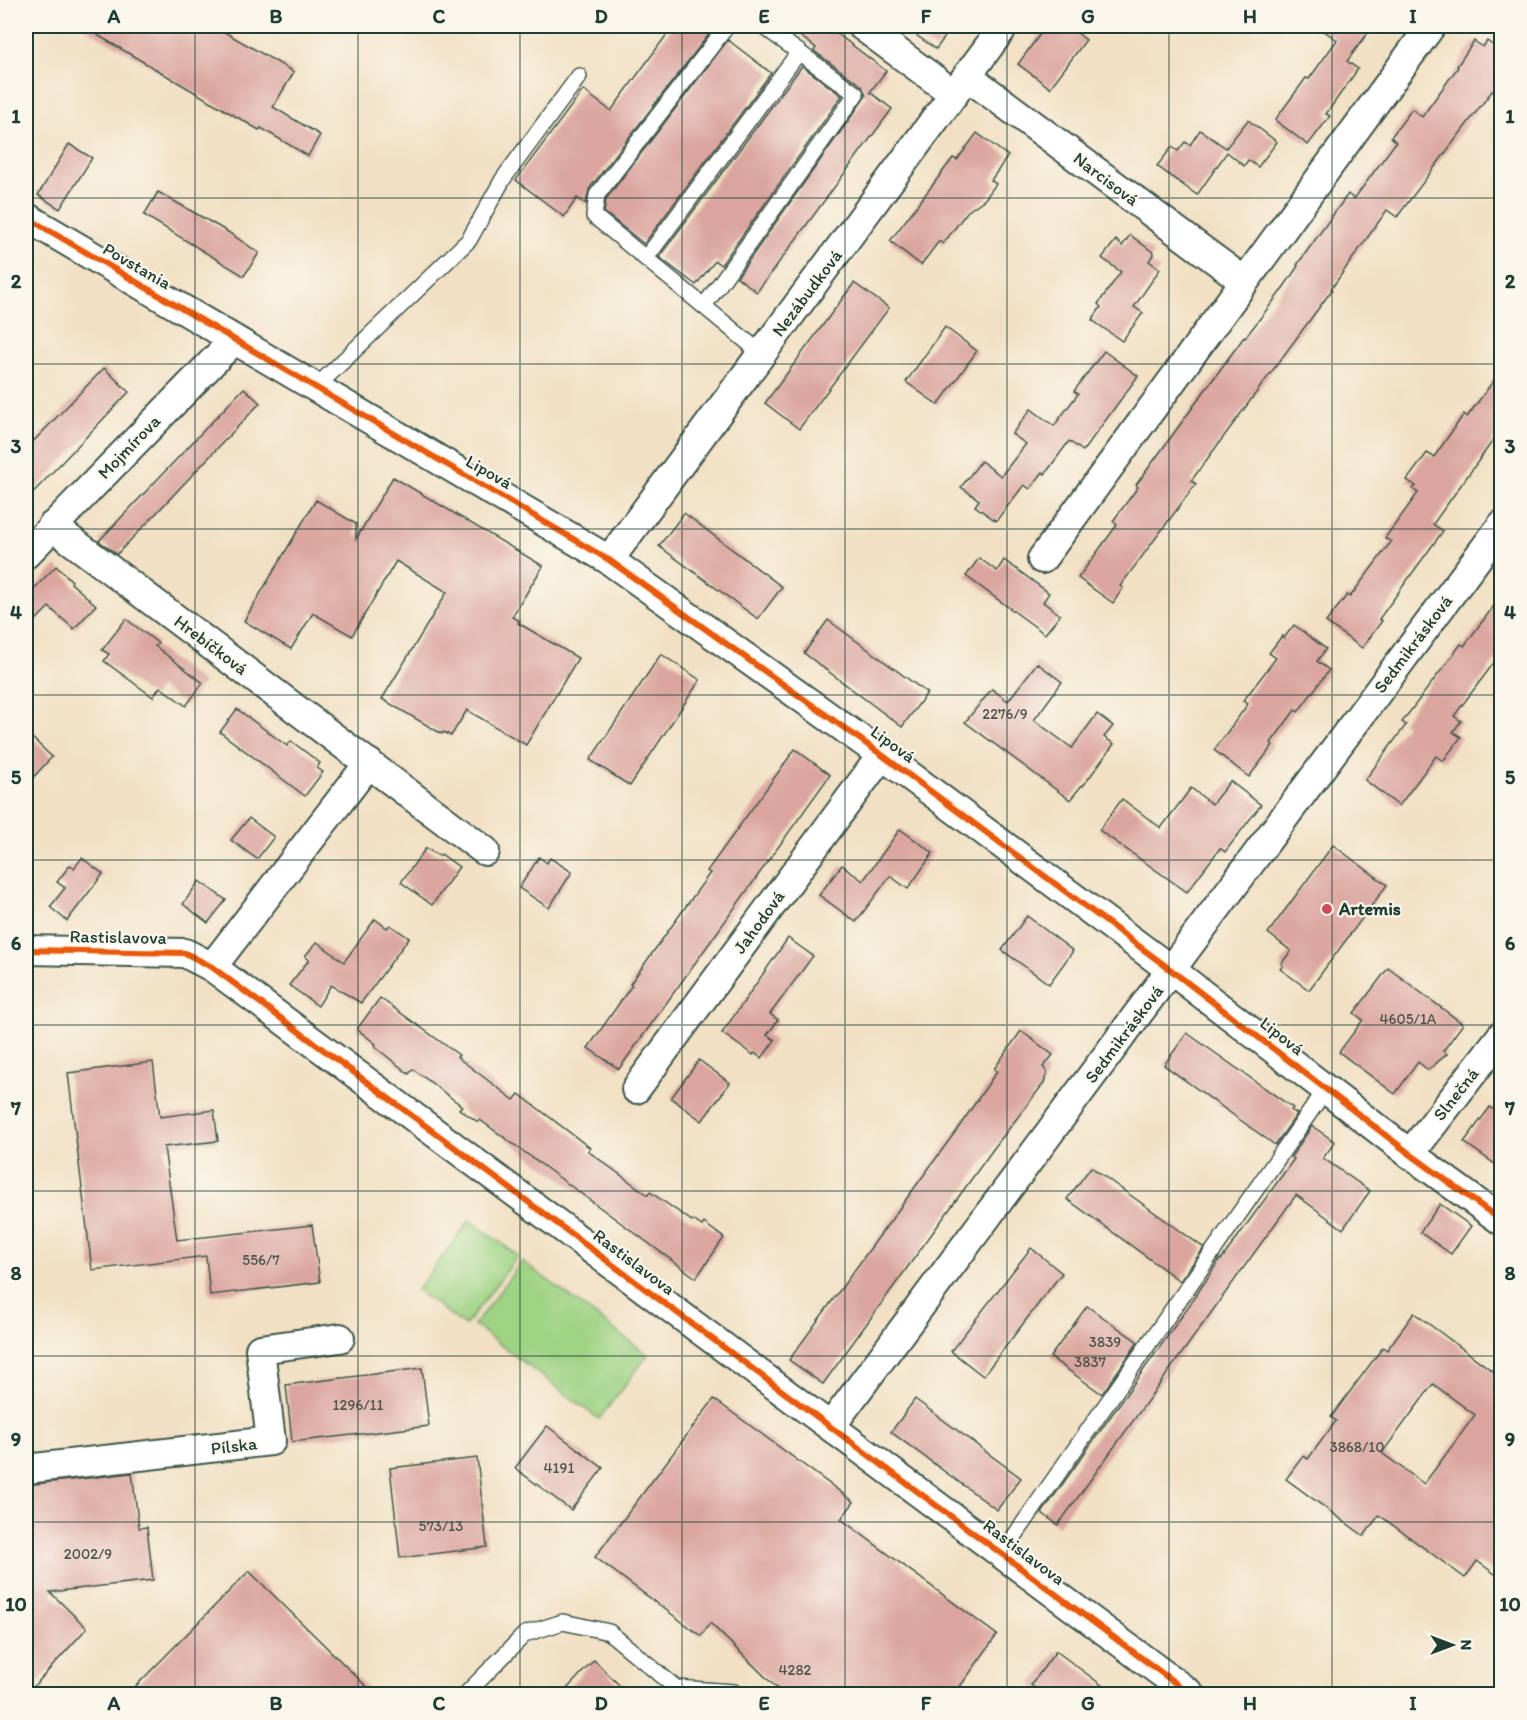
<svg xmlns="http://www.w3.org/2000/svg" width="1527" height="1720" viewBox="0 0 1527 1720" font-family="Itim,sans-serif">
<rect width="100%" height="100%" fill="#fbf7ec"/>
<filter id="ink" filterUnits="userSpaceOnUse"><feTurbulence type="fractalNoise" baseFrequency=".0167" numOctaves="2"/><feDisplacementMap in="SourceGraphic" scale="12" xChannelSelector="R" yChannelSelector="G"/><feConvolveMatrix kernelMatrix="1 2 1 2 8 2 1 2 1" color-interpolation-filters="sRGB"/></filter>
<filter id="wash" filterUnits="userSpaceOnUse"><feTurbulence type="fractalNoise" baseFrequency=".008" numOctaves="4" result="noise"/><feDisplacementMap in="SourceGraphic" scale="24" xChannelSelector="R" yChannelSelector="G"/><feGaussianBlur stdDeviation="1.35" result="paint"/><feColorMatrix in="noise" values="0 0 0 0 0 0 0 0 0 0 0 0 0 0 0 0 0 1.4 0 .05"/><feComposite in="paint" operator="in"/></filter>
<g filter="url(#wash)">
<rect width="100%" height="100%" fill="#f1e0c3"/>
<g fill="#9fd384" stroke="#5f885c" stroke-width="1.5">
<polygon points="470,1220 518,1256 465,1326 417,1290"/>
<polygon points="522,1261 648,1355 599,1419 474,1325"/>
</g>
<g id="blocks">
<g fill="#daa59e" fill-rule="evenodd">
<polygon points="82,26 214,26 294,72 273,107 320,135 308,156 261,128 259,130"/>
<polygon points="673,26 708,26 713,29 589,189 586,204 577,198 564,217 516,180 583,90 611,111"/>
<polygon points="787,26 827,26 886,71 870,92 892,109 757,292 737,277 866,96 862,86 814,51 816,48"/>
<polygon points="903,26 953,26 936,49"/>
<polygon points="1046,26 1068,26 1086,40 1050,88 1018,64"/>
<polygon points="1317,26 1373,26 1347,61 1358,69 1326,114 1330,116 1308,145 1275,120 1306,78 1309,79 1337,40"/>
<polygon points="728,40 771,73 644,244 604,212 606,199"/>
<polygon points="1474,41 1483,47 1487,41 1502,52 1502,98 1492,91 1397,217 1387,210 1331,289 1332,290 1191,481 1196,484 1120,586 1123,588 1113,603 1078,578 1117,525 1113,521 1138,487 1136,485 1244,337 1245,338 1281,291 1298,266 1297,265 1348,194 1354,199 1396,142 1391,137 1412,109 1422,117 1458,67 1457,66"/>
<polygon points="802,66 842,96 721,265 715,261 696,285 659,257"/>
<polygon points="1248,120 1277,142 1258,167 1248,160 1244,166 1227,152 1197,195 1157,166 1172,147 1178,151 1185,142 1190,145 1200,130 1226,148"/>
<polygon points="977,133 1008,156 991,180 996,184 985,199 967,212 943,244 939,241 921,265 890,241 953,158 957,160"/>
<polygon points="69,144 92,158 60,209 38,195"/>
<polygon points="158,192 228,232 259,253 244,276 144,215"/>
<polygon points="1130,235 1154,253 1149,261 1160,269 1134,307 1143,313 1122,341 1092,320 1101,307 1098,304 1121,272 1102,258 1116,240 1122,246"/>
<polygon points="854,283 889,308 799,429 765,403"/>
<polygon points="945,327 977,351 938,405 906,382"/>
<polygon points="1104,351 1138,376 1083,451 1069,441 1045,474 1043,472 1030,489 1024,485 996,521 975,506 979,500 961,487 981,461 1001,476 1026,444 1012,434 1031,409 1054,426 1078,394 1074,391"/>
<polygon points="104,368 129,392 26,500 26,449"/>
<polygon points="1502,369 1502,428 1433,524 1443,531 1379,619 1382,621 1362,648 1326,622 1347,595 1350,597 1391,542 1385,538 1418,493 1413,489 1416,486 1407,480 1427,453 1434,457 1464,414 1467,417"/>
<polygon points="244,388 260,403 146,524 117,554 99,541"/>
<polygon points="393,477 543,566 512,617 520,621 518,623 578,658 526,745 467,710 451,736 444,732 442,734 382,699 447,592 396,561 352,636 313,613 291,649 244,621 316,500 356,524 356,539"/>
<polygon points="684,513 782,587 758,619 659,546"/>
<polygon points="979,558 997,571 1004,560 1049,593 1043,602 1060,615 1045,634 966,576"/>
<polygon points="56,566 72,581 71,583 96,605 74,629 49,607 26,630 26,597"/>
<polygon points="1502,595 1502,652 1454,716 1461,721 1453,732 1461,737 1443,761 1436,756 1399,806 1365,780 1406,725 1402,722 1461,644 1464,646"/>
<polygon points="126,619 158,643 155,646 203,683 186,706 160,687 153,697 104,661 109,654 102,650"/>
<polygon points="828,620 927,693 902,727 804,653"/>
<polygon points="1294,625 1326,649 1317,661 1329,670 1298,712 1295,710 1271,743 1273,745 1249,777 1214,750 1248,704 1243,701 1276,658 1269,653 1282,636 1284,638"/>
<polygon points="661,654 700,680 630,786 590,760"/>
<polygon points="1037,663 1062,682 1034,720 1072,748 1097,714 1113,726 1104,737 1114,744 1083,786 1082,785 1070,800 965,722 992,689 1008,701"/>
<polygon points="237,709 287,746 291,741 320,763 317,768 323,772 305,796 220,732"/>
<polygon points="26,732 52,757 26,785"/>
<polygon points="795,749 830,775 619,1069 588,1048 632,985 630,984 710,873 707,871"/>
<polygon points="1230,781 1261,805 1225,852 1220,848 1187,892 1099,830 1122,799 1161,828 1191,788 1212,804"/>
<polygon points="249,818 274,837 257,859 231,840"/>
<polygon points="900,829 933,853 908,889 890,876 856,922 819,895 842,865 863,881"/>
<polygon points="1333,845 1387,885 1309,990 1280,969 1283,966 1281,964 1291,951 1268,933"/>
<polygon points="426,848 439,856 441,854 459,867 432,905 401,882"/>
<polygon points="539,857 547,863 550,858 572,872 549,908 519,888"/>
<polygon points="82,858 103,874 67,921 50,907 65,888 57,882 70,865 74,868"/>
<polygon points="199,881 226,900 208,923 183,904"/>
<polygon points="1027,916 1073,951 1049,984 1002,950"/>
<polygon points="375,919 387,928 390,925 409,938 361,1003 331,985 318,1006 289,985 309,960 305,956 317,942 344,962"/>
<polygon points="788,938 813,956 770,1014 778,1020 767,1035 775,1040 762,1058 754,1053 753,1055 722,1033"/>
<polygon points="1388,968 1463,1024 1443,1051 1447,1054 1428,1070 1418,1062 1395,1094 1339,1052 1363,1020 1354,1013"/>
<polygon points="380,998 459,1055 457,1057 514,1100 519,1094 590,1148 588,1151 648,1195 650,1192 692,1221 693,1220 702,1226 704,1223 724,1238 696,1278 538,1162 480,1120 478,1122 459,1109 462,1106 413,1069 409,1074 374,1046 376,1044 357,1029"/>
<polygon points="1021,1031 1053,1055 1043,1067 1047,1072 1044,1083 994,1148 823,1384 789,1360 961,1124 997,1071 994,1069"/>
<polygon points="1187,1033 1293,1108 1291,1110 1297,1114 1275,1145 1164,1065"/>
<polygon points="699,1060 730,1083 702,1121 671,1098"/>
<polygon points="153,1062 160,1117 214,1110 218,1141 164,1147 177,1240 312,1225 320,1282 210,1295 206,1256 92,1270 68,1073"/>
<polygon points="1490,1107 1502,1117 1502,1169 1464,1142"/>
<polygon points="1312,1126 1335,1142 1323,1158 1370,1191 1343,1229 1296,1195 1058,1525 1042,1513 1191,1303 1220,1259 1221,1260 1294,1159 1291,1157"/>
<polygon points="1091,1167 1204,1248 1180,1281 1067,1199"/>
<polygon points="1440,1204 1471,1226 1451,1254 1420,1232"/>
<polygon points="1031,1248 1062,1273 983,1376 951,1351"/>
<polygon points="1087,1306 1138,1342 1102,1394 1050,1357"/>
<path d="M1414,1313L1502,1378V1579L1477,1561L1465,1578L1379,1515L1364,1536L1286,1479L1303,1456L1308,1459L1336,1421L1331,1417L1383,1347L1387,1350ZM1433,1384L1475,1415L1424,1484L1382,1453Z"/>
<polygon points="422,1368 429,1426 292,1442 286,1385"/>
<polygon points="714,1399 854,1502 841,1519 997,1635 954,1695 784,1695 710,1623 701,1636 595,1557"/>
<polygon points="915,1399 1021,1478 997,1510 891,1432"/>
<polygon points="547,1426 603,1468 571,1510 515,1468"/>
<polygon points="477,1458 487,1547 400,1558 390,1468"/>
<polygon points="132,1473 139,1528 147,1527 153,1580 50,1592 87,1628 26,1695 26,1485"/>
<polygon points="249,1571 375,1695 127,1695"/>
<polygon points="1056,1651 1115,1695 1043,1695 1031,1685"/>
<polygon points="594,1660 629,1695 561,1695"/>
</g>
</g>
</g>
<g filter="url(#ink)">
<use href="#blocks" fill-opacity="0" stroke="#3e5549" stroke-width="1.5"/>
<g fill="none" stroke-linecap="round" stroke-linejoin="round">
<g stroke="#3e5549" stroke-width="18">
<g id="service">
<polyline points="727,26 597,195 594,216 762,354"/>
<polyline points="646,258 799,52"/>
<polyline points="704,306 856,94 763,26"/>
<polyline points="315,388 469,240 503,179 579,76"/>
<polyline points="1002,1554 1326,1089"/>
<polyline points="466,1694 525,1634 563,1622 609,1632 676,1688 734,1692 736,1694"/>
</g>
</g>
<g stroke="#3e5549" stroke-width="32">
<g id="minor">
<polyline points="862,26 954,94"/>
<polyline points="967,76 1244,281"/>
<polyline points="26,217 609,560 882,755 1171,970 1410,1154 1502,1221"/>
<polyline points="52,526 485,851"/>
<polyline points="26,554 234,340"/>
<polyline points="1042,559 1431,26"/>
<polyline points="609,560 1004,26"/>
<polyline points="26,950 185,953 212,967 1190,1694"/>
<polyline points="212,967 369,763"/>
<polyline points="636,1089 882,755"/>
<polyline points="1410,1154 1502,1035"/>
<polyline points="831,1426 1502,525"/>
<polyline points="26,1469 271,1441 260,1349 340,1338"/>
</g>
</g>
<use href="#service" stroke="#fff" stroke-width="15"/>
<use href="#minor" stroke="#fff" stroke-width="28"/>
<g stroke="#fbf7ec" stroke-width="10">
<g id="cycleway">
<polyline points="26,217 609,560 882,755 1171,970 1410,1154 1502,1221"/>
<polyline points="26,950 185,953 212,967 1190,1694"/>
</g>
</g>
<use href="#cycleway" stroke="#e8590c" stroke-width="6"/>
</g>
</g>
<path fill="none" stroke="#1f3d34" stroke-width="1.5" stroke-opacity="0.55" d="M195,26V1694M358,26V1694M520,26V1694M682,26V1694M845,26V1694M1007,26V1694M1169,26V1694M1332,26V1694M26,198H1502M26,364H1502M26,529H1502M26,695H1502M26,860H1502M26,1025H1502M26,1191H1502M26,1356H1502M26,1522H1502"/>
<circle fill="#d1495b" stroke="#fbf7ec" stroke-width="2" cx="1327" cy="909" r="6"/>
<g text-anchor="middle" stroke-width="4.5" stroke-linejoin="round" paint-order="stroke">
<g font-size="15" fill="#4e574e">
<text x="1005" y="719">2276/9</text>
<text x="1408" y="1024">4605/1A</text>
<text x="261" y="1265">556/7</text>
<text x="1105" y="1347">3839</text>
<text x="1090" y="1367">3837</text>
<text x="358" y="1410">1296/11</text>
<text x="1357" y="1452">3868/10</text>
<text x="559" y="1473">4191</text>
<text x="441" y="1531">573/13</text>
<text x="88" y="1559">2002/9</text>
<text x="795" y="1675">4282</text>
</g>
<g font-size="18" fill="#1f3d34" stroke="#fbf7ec">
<text transform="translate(1106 179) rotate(37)" y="6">Narcisová</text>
<text transform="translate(137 266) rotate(30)" y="6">Povstania</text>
<text transform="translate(807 293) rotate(-53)" y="6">Nezábudková</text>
<text transform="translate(129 447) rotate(-46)" y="6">Mojmírova</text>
<text transform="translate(489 472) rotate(30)" y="6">Lipová</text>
<text transform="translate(1413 644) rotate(-53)" y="6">Sedmikrásková</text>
<text transform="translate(211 645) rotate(37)" y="6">Hrebíčková</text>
<text transform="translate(893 744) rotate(36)" y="6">Lipová</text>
<text transform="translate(759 922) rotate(-54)" y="6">Jahodová</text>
<text transform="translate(118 937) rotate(1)" y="6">Rastislavova</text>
<text transform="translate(1124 1034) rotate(-53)" y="6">Sedmikrásková</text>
<text transform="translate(1282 1036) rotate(38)" y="6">Lipová</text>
<text transform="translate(1456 1094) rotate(-52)" y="6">Slnečná</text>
<text transform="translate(634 1262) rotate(37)" y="6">Rastislavova</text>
<text transform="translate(234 1446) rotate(-7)" y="6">Pílska</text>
<text transform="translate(1024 1552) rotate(37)" y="6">Rastislavova</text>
</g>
<g font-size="18" font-weight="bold" fill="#1f3d34" stroke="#fbf7ec" text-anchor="start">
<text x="1339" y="915">Artemis</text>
</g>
</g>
<rect width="1527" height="1720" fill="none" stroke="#fbf7ec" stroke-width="66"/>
<g transform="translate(1452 1645) rotate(90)" stroke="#fbf7ec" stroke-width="4.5" paint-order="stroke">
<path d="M0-4.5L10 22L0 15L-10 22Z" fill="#1f3d34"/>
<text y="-9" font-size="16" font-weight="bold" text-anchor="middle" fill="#1f3d34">N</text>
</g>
<rect x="33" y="33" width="1461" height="1654" fill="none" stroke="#1f3d34" stroke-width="2"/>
<g font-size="20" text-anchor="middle" font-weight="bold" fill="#1f3d34">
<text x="114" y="23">A</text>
<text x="276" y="23">B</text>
<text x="439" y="23">C</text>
<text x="601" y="23">D</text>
<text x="764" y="23">E</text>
<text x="926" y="23">F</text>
<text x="1088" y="23">G</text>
<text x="1250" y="23">H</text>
<text x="1413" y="23">I</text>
<text x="16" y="123">1</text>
<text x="1510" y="123">1</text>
<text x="16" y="288">2</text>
<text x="1510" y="288">2</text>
<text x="16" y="453">3</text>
<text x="1510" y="453">3</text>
<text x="16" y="619">4</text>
<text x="1510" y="619">4</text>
<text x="16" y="784">5</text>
<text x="1510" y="784">5</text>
<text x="16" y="950">6</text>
<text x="1510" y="950">6</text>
<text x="16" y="1115">7</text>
<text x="1510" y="1115">7</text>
<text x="16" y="1280">8</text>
<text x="1510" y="1280">8</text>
<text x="16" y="1446">9</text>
<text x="1510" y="1446">9</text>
<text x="16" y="1611">10</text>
<text x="1510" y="1611">10</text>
<text x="114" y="1710">A</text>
<text x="276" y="1710">B</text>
<text x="439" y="1710">C</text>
<text x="601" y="1710">D</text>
<text x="764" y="1710">E</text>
<text x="926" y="1710">F</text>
<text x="1088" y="1710">G</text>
<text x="1250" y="1710">H</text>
<text x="1413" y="1710">I</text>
</g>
</svg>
